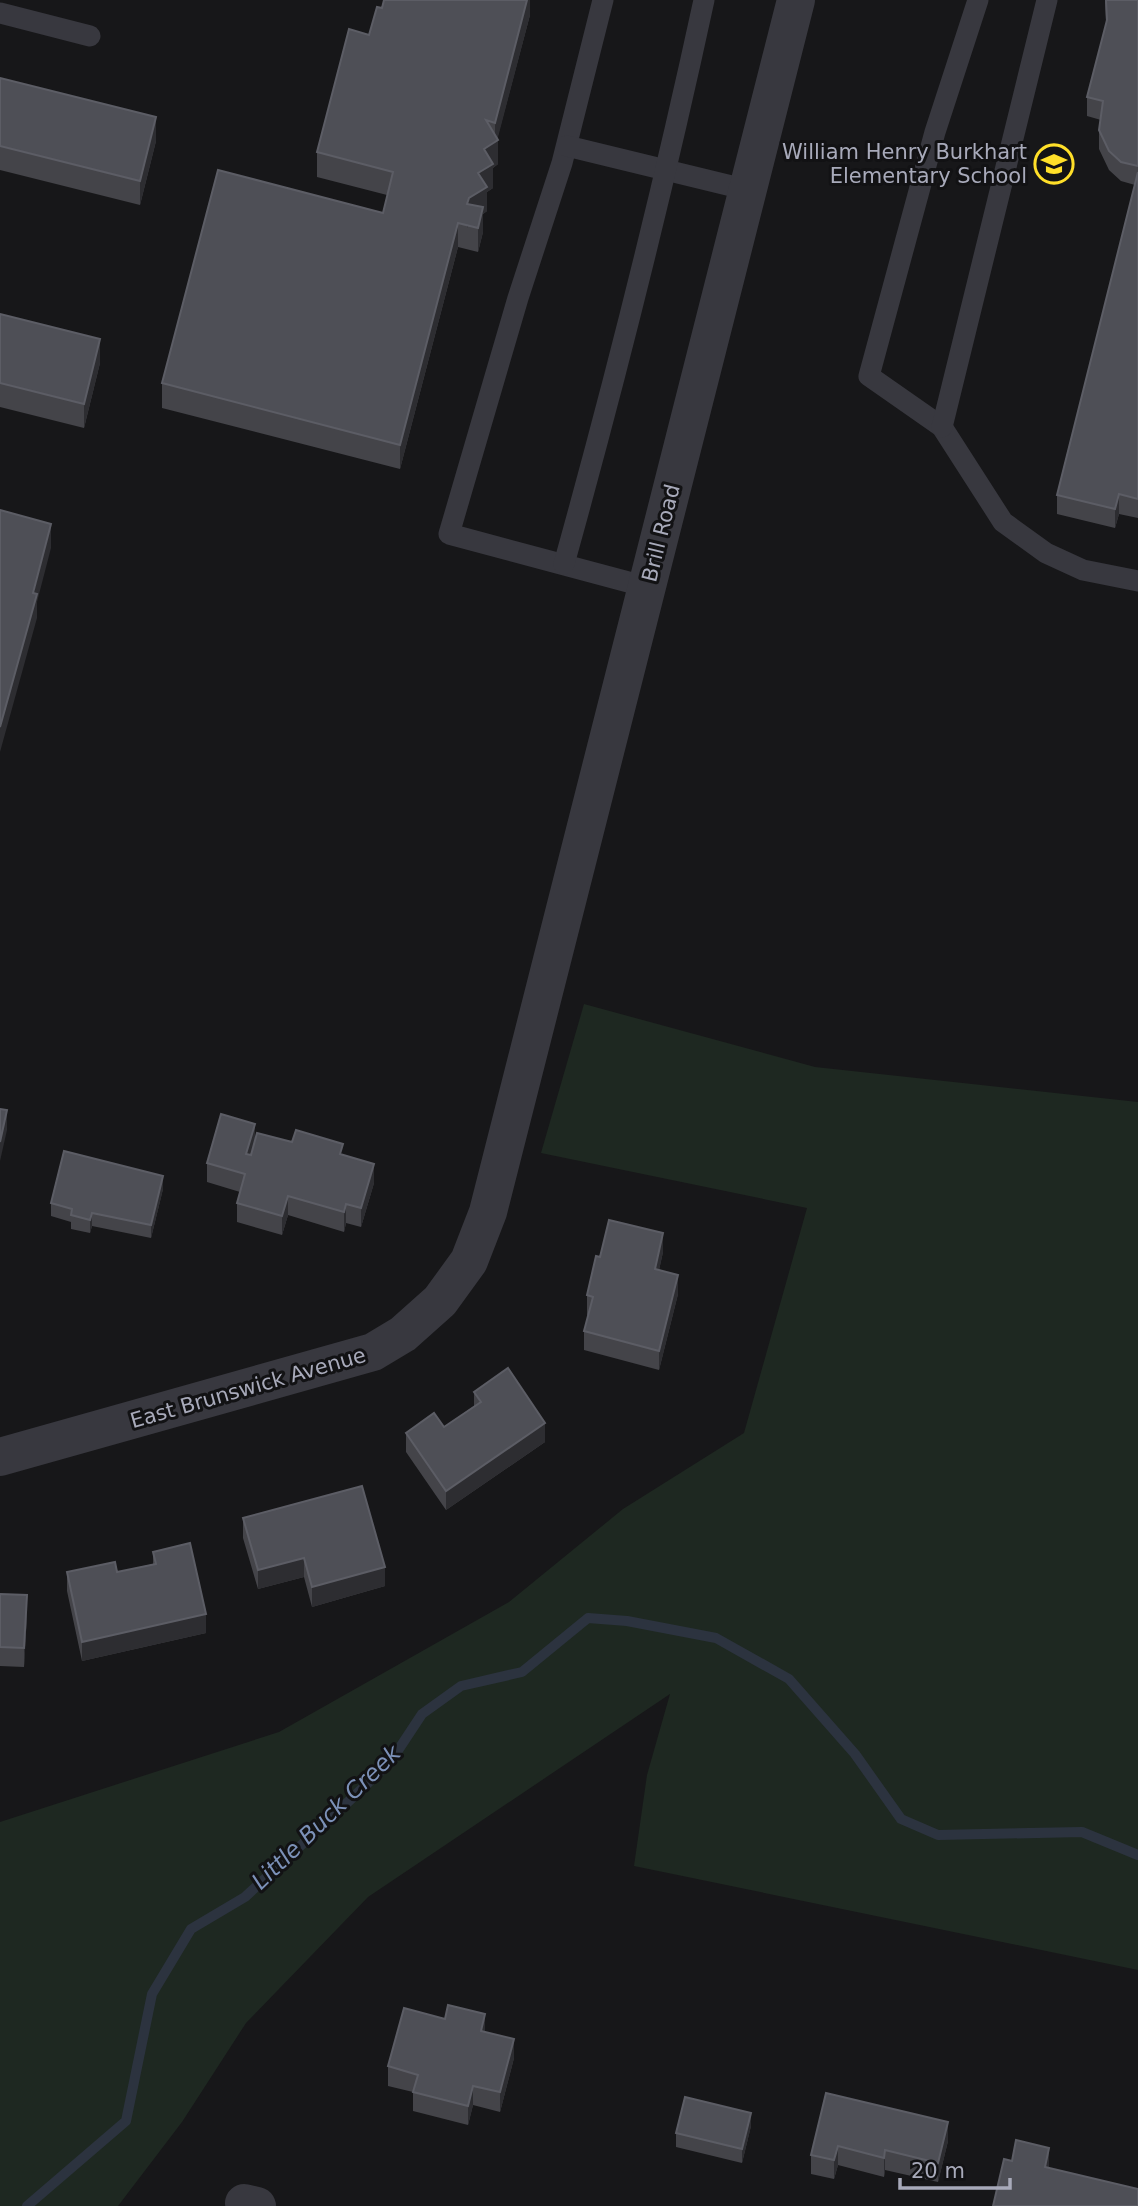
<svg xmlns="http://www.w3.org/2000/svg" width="1138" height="2206" viewBox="0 0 1138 2206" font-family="'DejaVu Sans',sans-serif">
<rect width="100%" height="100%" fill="#171719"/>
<polygon fill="#1e2821" points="584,1004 815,1067 1138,1102 1138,1970 634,1866 647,1775 670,1694 368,1897 246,2023 182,2122 118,2206 0,2206 0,1822 279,1732 509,1602 623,1509 744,1433 807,1208 541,1153"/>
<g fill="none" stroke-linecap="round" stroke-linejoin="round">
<polyline stroke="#2c333f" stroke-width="10" points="27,2206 126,2121 152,1994 191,1929 245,1897 349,1801 391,1761 422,1714 461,1686 522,1672 588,1618 627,1621 716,1638 789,1679 855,1754 901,1819 938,1835 1082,1832 1138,1855"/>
<g stroke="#38383f" stroke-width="21">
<polyline points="603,0 562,163 518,298 449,534 647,587"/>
<polyline points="978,0 935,132 869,376 942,427 1003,522 1046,553 1083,570 1138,581"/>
<polyline points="0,13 90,36"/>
<polyline points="567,146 748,190"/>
<polyline points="942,427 1047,0"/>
<path d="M564,564C616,377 663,190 704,0"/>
</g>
<g stroke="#38383f" stroke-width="38">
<polyline points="0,1457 373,1352 403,1334 440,1301 469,1261 488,1212 796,0"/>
<polyline points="244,2203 257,2206"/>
</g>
</g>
<g fill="#444449">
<polygon points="530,0 530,15 497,139 498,164 493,168 493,188 487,192 487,211 483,214 483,232 478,252 458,247 400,469 162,408 162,383 383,213 387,195 317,177 317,152 382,8"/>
<polygon points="1105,0 1138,0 1138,518 1119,514 1115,528 1057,514 1057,495 1135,185 1121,181 1109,170 1099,149 1099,130 1101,120 1087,116 1087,97 1106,23"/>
<polygon points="0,78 156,141 140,205 0,170"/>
<polygon points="0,314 100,363 84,428 0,407"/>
<polygon points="255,1142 292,1142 343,1155 374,1183 361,1227 346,1223 344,1232 288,1215 282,1235 237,1222 237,1203 240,1192 207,1182 207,1163"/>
<polygon points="163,1189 151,1238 92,1226 90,1233 71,1229 71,1222 51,1216 51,1203"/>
<polygon points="663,1252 659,1270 678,1294 659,1370 584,1350 584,1331 588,1315 587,1315 587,1295 600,1257"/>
<polygon points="474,1392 545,1442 446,1510 406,1452 406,1433 444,1427 474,1406"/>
<polygon points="243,1518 385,1586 312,1607 304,1577 258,1589 243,1538"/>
<polygon points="153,1552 206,1633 82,1661 67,1591 67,1572 117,1572 153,1564"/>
<polygon points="0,1594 27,1615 24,1667 0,1666"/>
<polygon points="485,2032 514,2058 500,2112 473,2105 468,2125 413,2111 413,2092 388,2086 388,2066"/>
<polygon points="826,2093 948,2141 938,2182 885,2170 884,2177 838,2165 834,2179 811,2174 811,2155"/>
<polygon points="751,2126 742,2163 676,2147 676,2133"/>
</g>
<g fill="#2d2d31">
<polygon points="527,0 530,0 530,15 497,141 498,140 498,164 493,168 493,188 487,192 487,211 483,214 483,232 478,252 478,228 469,223 467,228 467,204 478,173 484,149 495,142 495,123"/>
<polygon points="156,117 156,141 140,205 140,181"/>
<polygon points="458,223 458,247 400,469 400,445"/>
<polygon points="100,339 100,363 84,428 84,404"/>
<polygon points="1119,494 1119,514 1115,528 1115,509"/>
<polygon points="51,524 51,548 37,602 37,618 0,752 0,727"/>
<polygon points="7,1110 7,1130 0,1161 0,1142"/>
<polygon points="255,1124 255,1143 246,1173 246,1154"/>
<polygon points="374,1164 374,1183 361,1227 361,1208"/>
<polygon points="163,1176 163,1189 151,1238 151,1225"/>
<polygon points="288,1196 288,1215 282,1235 282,1216"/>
<polygon points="346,1204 346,1223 344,1232 344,1212"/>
<polygon points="92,1213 92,1226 90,1233 90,1220"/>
<polygon points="663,1233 663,1252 655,1288 655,1269"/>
<polygon points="678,1275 678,1294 659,1370 659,1351"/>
<polygon points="545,1423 545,1442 446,1510 446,1491"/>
<polygon points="304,1558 304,1577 258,1589 258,1570"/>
<polygon points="385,1567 385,1586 312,1607 312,1587"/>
<polygon points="27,1595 27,1615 24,1667 24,1648"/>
<polygon points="206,1614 206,1633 82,1661 82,1642"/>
<polygon points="485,2014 485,2033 481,2031"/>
<polygon points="514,2039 514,2058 500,2112 500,2092"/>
<polygon points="473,2086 473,2105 468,2125 468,2106"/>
<polygon points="751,2113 751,2126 742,2163 742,2149"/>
<polygon points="948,2122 948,2141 938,2182 938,2163"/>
<polygon points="838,2146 838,2165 834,2179 834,2160"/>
<polygon points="1049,2148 1049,2167 1045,2186 1045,2167"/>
<polygon points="885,2150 885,2170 884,2177 884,2158"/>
</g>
<g fill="#4e4f56" stroke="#5c5d65" stroke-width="2">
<polygon points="384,0 527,0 495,123 486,120 498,140 484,149 493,164 478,173 487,187 469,198 467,204 483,207 478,228 458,223 400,445 162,383 218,170 383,213 393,172 317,152 349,29 369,35 377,7 382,8"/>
<polygon points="1106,0 1138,0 1138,166 1121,162 1109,151 1099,130 1103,101 1087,97 1107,20"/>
<polygon points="0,78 156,117 140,181 0,146"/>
<polygon points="1138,172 1138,499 1119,494 1115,509 1057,495"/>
<polygon points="0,314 100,339 84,404 0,383"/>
<polygon points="0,510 51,524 33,593 37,594 0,727"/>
<polygon points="0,1109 7,1110 0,1142"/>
<polygon points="221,1114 255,1124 246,1154 251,1155 257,1133 292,1142 296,1130 343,1144 340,1154 374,1164 361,1208 346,1204 344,1212 288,1196 282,1216 237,1203 245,1174 207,1163"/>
<polygon points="64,1151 163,1176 151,1225 92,1213 90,1220 71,1215 72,1209 51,1203"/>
<polygon points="609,1220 663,1233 655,1269 678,1275 659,1351 584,1331 593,1297 587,1295 596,1256 600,1257"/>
<polygon points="508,1368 545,1423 446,1491 406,1433 434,1413 444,1427 481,1402 474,1392"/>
<polygon points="362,1486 385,1567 312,1587 304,1558 258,1570 243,1518"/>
<polygon points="190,1543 206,1614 82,1642 67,1572 115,1562 117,1572 156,1564 153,1552"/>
<polygon points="0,1594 27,1595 24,1648 0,1647"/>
<polygon points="448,2005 485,2014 481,2031 514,2039 500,2092 473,2086 468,2106 413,2092 418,2075 388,2066 404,2008 445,2019"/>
<polygon points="826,2093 948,2122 938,2163 885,2150 884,2158 838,2146 834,2160 811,2155"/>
<polygon points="685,2097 751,2113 742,2149 676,2133"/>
<polygon points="1016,2140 1049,2148 1045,2167 1138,2189 1138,2206 993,2206 1004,2159 1012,2161"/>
</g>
<defs>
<g id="school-ring" transform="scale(2.0125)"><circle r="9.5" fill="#121214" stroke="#ffdf29" stroke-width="1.5"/><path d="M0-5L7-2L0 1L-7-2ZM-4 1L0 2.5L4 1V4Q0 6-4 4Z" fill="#ffdf29"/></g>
</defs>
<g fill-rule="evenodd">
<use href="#school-ring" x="1054" y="164"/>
</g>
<g text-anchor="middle" stroke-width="6" stroke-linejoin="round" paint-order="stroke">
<g font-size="21" fill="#a8aaba" stroke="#121214" text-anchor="end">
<text x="1027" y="159">William Henry Burkhart<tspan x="1027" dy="24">Elementary School</tspan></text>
</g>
<g font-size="21" fill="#a8aaba" stroke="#121214">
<text transform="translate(661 533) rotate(-76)" y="7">Brill Road</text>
<text transform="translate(248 1388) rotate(-16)" y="7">East Brunswick Avenue</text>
</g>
<g font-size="23" font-style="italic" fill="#7c91b8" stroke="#121214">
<text transform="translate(326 1817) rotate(-44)" y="8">Little Buck Creek</text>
</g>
</g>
<path d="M900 2178v10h110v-10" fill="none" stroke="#a8aaba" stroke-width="3.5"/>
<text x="911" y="2178" font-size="21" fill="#a8aaba" stroke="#121214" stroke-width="5" paint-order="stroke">20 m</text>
</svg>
